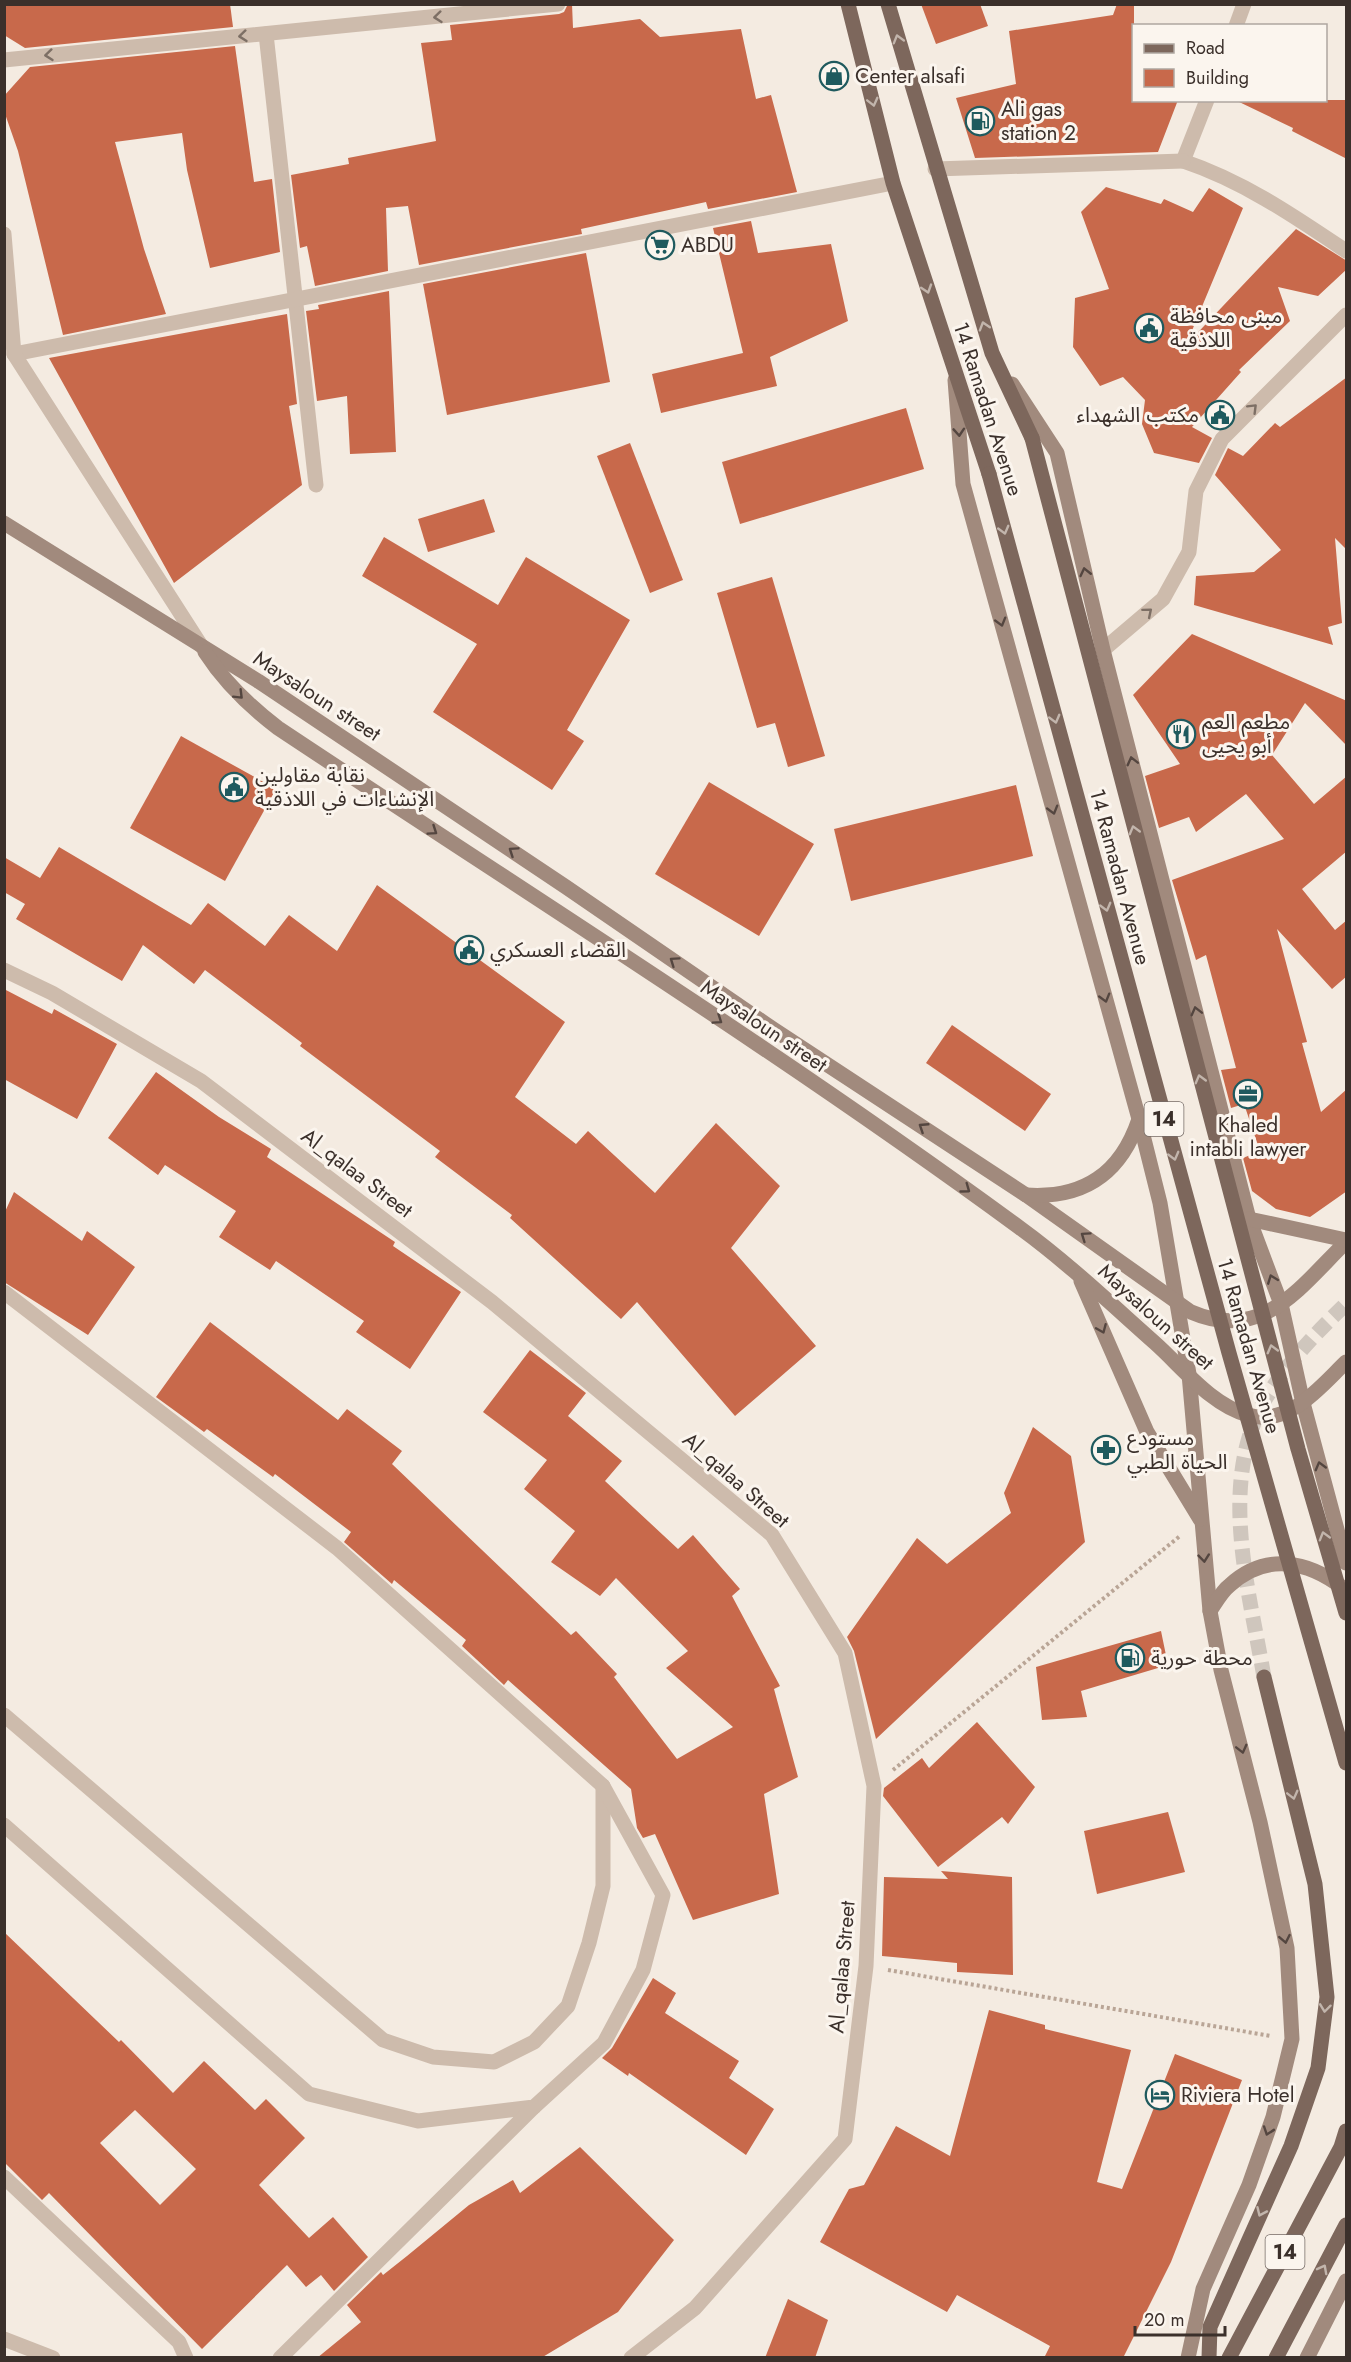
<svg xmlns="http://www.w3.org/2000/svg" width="1351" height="2362" viewBox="0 0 1351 2362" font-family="Jost,'Noto Sans Arabic',sans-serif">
<rect width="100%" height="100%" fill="#f4ebe1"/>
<g fill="#c8694b" fill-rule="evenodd">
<polygon points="4,4 230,4 233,27 25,48 4,35"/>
<polygon points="568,4 572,4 573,28 640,19 660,37 741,29 756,99 771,95 797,192 708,209 706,202 581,229 582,234 419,265 408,206 386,208 388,271 315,286 307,246 300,248 291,175 349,164 348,158 436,141 421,43 452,40 450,25 559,14 564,12"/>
<polygon points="921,4 980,4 988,26 936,44"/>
<polygon points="1117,4 1134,4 1134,100 1178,100 1158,152 975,158 956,98 1016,84 1009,31 1113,15"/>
<polygon points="235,46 254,182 272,179 280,252 210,268 187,170 182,133 115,142 144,249 166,314 63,335 18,151 4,111 4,96 30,67"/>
<polygon points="1235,100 1347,100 1347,159 1292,131 1293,128"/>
<polygon points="1106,187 1161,204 1164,199 1193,212 1209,188 1243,208 1186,345 1296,229 1347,261 1347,269 1318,296 1278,287 1290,321 1239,370 1241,372 1192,427 1212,438 1199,463 1154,453 1142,424 1145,400 1123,377 1100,386 1073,347 1075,298 1109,289 1081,212"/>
<polygon points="751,221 758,253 831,244 848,321 770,357 777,386 661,413 652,374 743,353 713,228"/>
<polygon points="586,253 610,382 447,415 423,284"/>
<polygon points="389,291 396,452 350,454 347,396 317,401 306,311 319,309 318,305"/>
<polygon points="287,314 297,404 289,406 302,485 174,583 49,358"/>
<polygon points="1347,377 1347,550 1335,538 1342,623 1328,627 1333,645 1194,605 1196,576 1254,572 1281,550 1215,475 1228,448 1243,456 1275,423 1280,427"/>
<polygon points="906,408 924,469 740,524 722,462"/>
<polygon points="630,443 683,580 650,593 597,456"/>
<polygon points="484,499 495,532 428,552 418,519"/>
<polygon points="384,537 498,605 526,557 630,620 567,730 584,741 552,790 433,712 477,644 362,576"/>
<polygon points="772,577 825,756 788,767 775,723 757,728 717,593"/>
<polygon points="1192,634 1347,701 1347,746 1305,703 1272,755 1314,804 1347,776 1347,851 1302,889 1335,930 1347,920 1347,976 1332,989 1277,929 1307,1042 1302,1043 1321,1112 1347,1089 1347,1191 1310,1217 1276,1209 1252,1191 1243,1158 1260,1151 1244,1104 1231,1108 1221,1070 1236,1068 1206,955 1196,960 1172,880 1284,839 1246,794 1196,832 1189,817 1159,828 1145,776 1180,764 1133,695"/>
<polygon points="181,736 276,789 225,881 130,828"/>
<polygon points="709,782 814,844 759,936 655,874"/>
<polygon points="1016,785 1033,856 851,901 834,829"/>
<polygon points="59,847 191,925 208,903 265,946 289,915 337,951 377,885 565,1022 515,1097 576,1144 588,1131 655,1193 716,1123 780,1186 731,1248 816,1346 735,1416 637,1302 621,1319 510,1218 512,1215 435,1157 440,1151 300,1046 302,1043 205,970 194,984 143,945 122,981 16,919 25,904 4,892 4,857 40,878"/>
<polygon points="4,989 52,1014 54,1009 117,1044 77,1119 4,1079"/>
<polygon points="952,1025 1051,1094 1025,1131 926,1063"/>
<polygon points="156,1072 219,1117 271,1149 267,1157 395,1242 393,1246 461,1292 410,1369 356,1332 364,1321 276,1261 270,1270 219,1237 236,1211 165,1165 158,1175 108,1138"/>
<polygon points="14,1192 82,1241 87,1231 135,1267 88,1335 4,1282 4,1214"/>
<polygon points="210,1322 338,1420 347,1409 402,1451 392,1464 571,1635 576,1631 617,1674 614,1677 677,1759 733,1727 666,1668 688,1651 616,1578 600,1596 551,1562 575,1531 524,1489 547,1460 483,1412 530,1350 586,1393 568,1416 622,1461 605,1481 678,1549 693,1535 740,1589 732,1596 780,1686 774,1689 798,1777 764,1794 779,1894 693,1920 655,1834 643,1838 637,1828 631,1789 508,1680 504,1685 462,1646 466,1640 394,1580 392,1584 344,1542 351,1532 275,1474 273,1477 207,1429 204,1432 156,1397"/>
<polygon points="1033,1427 1071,1456 1085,1542 876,1739 854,1651 847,1637 917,1538 947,1564 1011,1513 1004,1493"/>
<polygon points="1161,1631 1168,1665 1081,1691 1087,1717 1042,1720 1036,1667"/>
<polygon points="977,1722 1035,1787 1008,1824 1002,1817 938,1867 883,1796 884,1788 922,1758 929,1768"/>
<polygon points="1168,1812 1185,1872 1097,1894 1084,1831"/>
<polygon points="941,1871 1012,1877 1013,1975 957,1972 957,1963 882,1956 884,1877 948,1879"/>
<path d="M4,1932L119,2042L121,2040L173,2093L204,2061L255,2110L266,2099L305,2138L259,2185L309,2238L333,2217L368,2257L334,2291L321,2275L306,2287L287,2265L202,2349L49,2193L42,2200L4,2162ZM135,2110L196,2169L160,2205L100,2143Z"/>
<polygon points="653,1978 676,1993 665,2013 739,2061 729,2078 774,2109 746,2155 629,2073 628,2076 602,2058 612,2048"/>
<polygon points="989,2010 1045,2025 1045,2029 1131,2050 1097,2182 1122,2189 1175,2054 1242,2080 1171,2262 1123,2358 1044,2358 1050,2346 957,2295 947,2312 820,2242 849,2189 864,2185 896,2126 950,2156"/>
<polygon points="580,2147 674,2240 618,2312 541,2358 317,2358 361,2322 347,2305 381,2272 383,2275 407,2256 469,2205 513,2180 520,2193"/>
<polygon points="788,2299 828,2320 815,2358 765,2358"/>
</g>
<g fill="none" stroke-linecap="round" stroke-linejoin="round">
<path stroke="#cfc6bd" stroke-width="15" stroke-dasharray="15 8" stroke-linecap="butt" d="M1264,1677C1249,1589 1217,1482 1266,1398C1288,1362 1316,1333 1346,1304"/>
<g stroke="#b9a596" stroke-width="4" stroke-dasharray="3 3" stroke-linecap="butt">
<polyline points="893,1770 1180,1536"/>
<polyline points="888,1970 1271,2036"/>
</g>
<polyline stroke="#cdbbac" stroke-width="15" points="4,1715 383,2040 433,2057 494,2062 534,2042 568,2006 589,1943 603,1886 603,1786"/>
<g stroke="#cdbbac" stroke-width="15">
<polyline points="1236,26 1244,4"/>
<polyline points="266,34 316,485"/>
<path d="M1207,100L1183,161C1243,181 1294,216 1346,251"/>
<polyline points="935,169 1183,161"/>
<polyline points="14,354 893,183"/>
<polyline points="1103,650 1163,599 1189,552 1196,491 1222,439 1346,315"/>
<polyline points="4,970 52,993 201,1081 492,1302 772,1535 845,1653 874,1786 866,1966 845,2139 695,2308 631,2358"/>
<polyline points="4,1292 337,1548 603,1786 663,1895 643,1970 604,2043 534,2107 418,2121 309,2094 4,1825"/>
<polyline points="4,2177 179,2342 186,2358"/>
<polyline points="4,2339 53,2358"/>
</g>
<g stroke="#cdbbac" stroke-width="15">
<polyline points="4,60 558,4"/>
<polyline points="4,234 14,354 202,647"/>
<polyline points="280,2358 534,2107"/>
</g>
<g stroke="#a18a7d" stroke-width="15">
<polyline points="955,380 963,484 1139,1119 1160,1203 1189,1374 1210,1611 1221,1670 1260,1822 1287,1948 1292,2039 1273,2117 1249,2185 1203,2289 1188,2358"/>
<polyline points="1012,384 1057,453 1103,650 1249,1219 1281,1304 1303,1403 1346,1563"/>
<path d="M4,523L258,681L566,887L773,1029L1026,1195L1191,1312C1263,1343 1300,1287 1346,1242"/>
<path d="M205,652C225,683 249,706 278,728C526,893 780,1052 1020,1228C1068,1263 1111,1304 1155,1343C1183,1368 1211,1405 1248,1415C1289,1427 1320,1387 1346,1362"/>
<path d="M1026,1195C1084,1199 1121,1173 1139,1119"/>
<polyline points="1249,1219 1346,1240"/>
<polyline points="1081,1281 1147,1432 1200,1519"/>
<path d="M1210,1611C1216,1602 1222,1591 1230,1585C1266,1552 1308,1561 1343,1588"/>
<polyline points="1307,2358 1346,2281"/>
</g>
<g stroke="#7d675c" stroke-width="15">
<polyline points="848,4 893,183 989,474"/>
<polyline points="888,4 992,353 1032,438"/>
<polyline points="1209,2358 1210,2327 1291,2146 1318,2068 1327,1997 1315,1884 1264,1677"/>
<polyline points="1229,2358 1341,2147 1346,2131"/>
<polyline points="1276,2358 1346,2225"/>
</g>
<g stroke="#7d675c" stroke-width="15">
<polyline points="1032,438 1298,1449 1346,1613"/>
<polyline points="989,474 1229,1353 1346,1763"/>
</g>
</g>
<defs><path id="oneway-chevron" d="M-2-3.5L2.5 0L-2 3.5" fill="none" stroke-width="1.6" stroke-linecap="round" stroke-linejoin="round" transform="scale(1.5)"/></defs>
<g stroke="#7d6f65">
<use href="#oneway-chevron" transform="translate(438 17) rotate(174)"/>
<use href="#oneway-chevron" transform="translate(243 36) rotate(174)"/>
<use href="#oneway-chevron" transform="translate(49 55) rotate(174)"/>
<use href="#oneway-chevron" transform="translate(1253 408) rotate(-45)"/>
<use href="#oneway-chevron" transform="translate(1148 612) rotate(-40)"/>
</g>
<g stroke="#c2b5ac">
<use href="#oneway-chevron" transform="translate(898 39) rotate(-106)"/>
<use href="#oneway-chevron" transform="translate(873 102) rotate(76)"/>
<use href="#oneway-chevron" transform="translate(927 289) rotate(72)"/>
<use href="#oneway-chevron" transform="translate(984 326) rotate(-107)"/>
<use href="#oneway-chevron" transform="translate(1004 530) rotate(75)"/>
<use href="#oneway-chevron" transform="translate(1055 719) rotate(75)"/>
<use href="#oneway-chevron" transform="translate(1134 830) rotate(-105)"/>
<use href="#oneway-chevron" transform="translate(1106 907) rotate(75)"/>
<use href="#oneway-chevron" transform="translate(1200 1079) rotate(-105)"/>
<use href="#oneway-chevron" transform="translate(1174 1156) rotate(75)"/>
<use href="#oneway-chevron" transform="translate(1272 1349) rotate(-105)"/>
<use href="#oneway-chevron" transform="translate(1324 1536) rotate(-106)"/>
<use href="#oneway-chevron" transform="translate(1293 1795) rotate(76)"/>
<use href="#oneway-chevron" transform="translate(1325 2008) rotate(97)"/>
<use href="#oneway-chevron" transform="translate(1261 2212) rotate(114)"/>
<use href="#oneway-chevron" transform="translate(1323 2269) rotate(-62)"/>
</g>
<g stroke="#544640">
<use href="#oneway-chevron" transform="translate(959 432) rotate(86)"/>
<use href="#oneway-chevron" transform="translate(1085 572) rotate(-103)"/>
<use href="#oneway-chevron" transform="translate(1001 622) rotate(74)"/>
<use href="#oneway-chevron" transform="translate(239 695) rotate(45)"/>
<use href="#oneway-chevron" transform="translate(1132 761) rotate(-104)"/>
<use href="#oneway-chevron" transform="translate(1053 810) rotate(74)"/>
<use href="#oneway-chevron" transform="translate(433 831) rotate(34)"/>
<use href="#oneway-chevron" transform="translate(513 851) rotate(-146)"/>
<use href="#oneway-chevron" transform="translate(674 961) rotate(-145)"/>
<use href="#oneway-chevron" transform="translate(1105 998) rotate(74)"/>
<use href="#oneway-chevron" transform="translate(1196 1011) rotate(-104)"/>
<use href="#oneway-chevron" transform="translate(718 1020) rotate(34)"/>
<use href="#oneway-chevron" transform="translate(923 1127) rotate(-147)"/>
<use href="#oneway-chevron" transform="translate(966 1189) rotate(36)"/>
<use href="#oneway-chevron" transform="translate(1085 1236) rotate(-145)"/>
<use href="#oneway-chevron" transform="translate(1272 1279) rotate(-111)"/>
<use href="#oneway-chevron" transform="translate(1102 1329) rotate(67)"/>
<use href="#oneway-chevron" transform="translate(1320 1466) rotate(-105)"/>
<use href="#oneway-chevron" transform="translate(1204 1558) rotate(84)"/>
<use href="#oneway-chevron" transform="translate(1242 1749) rotate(76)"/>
<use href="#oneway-chevron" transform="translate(1285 1939) rotate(79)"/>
<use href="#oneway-chevron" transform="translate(1268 2131) rotate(109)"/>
</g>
<defs>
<g id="shop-ring" transform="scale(1.5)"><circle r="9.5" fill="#fbf5ee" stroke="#1f5a5e" stroke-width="1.5"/><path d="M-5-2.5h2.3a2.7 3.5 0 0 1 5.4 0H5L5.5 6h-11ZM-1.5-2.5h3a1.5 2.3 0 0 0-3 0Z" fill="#1f5a5e"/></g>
<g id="fuel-ring" transform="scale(1.5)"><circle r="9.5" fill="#fbf5ee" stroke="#1f5a5e" stroke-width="1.5"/><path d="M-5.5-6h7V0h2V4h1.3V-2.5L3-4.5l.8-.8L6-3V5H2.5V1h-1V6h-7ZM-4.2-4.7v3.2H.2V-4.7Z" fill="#1f5a5e"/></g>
<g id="supermarket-ring" transform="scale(1.5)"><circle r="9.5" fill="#fbf5ee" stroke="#1f5a5e" stroke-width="1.5"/><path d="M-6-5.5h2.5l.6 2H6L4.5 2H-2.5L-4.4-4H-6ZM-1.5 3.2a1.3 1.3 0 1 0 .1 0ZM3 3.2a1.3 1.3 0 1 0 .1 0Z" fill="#1f5a5e"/></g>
<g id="civic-ring" transform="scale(1.5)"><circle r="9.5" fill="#fbf5ee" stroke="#1f5a5e" stroke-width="1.5"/><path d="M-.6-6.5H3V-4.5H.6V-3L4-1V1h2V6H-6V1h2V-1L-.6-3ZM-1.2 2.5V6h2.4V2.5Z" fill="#1f5a5e"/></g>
<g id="restaurant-ring" transform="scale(1.5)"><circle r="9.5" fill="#fbf5ee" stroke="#1f5a5e" stroke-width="1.5"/><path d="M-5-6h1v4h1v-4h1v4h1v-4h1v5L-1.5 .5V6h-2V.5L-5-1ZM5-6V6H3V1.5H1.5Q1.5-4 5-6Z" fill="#1f5a5e"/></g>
<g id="office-ring" transform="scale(1.5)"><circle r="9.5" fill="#fbf5ee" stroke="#1f5a5e" stroke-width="1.5"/><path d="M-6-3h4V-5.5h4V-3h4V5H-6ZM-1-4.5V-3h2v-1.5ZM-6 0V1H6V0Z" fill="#1f5a5e"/></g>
<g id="pharmacy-ring" transform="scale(1.5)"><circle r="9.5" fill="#fbf5ee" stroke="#1f5a5e" stroke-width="1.5"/><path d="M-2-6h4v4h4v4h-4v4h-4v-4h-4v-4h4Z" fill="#1f5a5e"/></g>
<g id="hotel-ring" transform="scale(1.5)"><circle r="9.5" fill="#fbf5ee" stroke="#1f5a5e" stroke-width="1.5"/><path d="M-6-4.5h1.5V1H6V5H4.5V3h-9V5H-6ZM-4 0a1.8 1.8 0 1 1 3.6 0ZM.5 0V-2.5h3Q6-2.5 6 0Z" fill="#1f5a5e"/></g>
</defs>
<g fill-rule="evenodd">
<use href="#shop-ring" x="834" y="76"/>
<use href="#fuel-ring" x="980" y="121"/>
<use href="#supermarket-ring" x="660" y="245"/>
<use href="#civic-ring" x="1149" y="328"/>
<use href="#civic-ring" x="1220" y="415"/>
<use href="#restaurant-ring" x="1181" y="734"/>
<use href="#civic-ring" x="234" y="787"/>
<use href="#civic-ring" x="469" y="950"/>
<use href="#office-ring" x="1248" y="1094"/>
<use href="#pharmacy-ring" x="1106" y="1450"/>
<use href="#fuel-ring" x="1130" y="1658"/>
<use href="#hotel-ring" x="1160" y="2095"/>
</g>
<g text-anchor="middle" stroke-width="6" stroke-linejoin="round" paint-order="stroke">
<g fill="#fbf5ee" stroke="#756b66" stroke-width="1.5">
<rect x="1144.5" y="1102" width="39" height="34" rx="4.5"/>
<rect x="1265.5" y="2235" width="39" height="34" rx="4.5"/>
</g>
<g font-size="20" font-weight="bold" fill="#3b302b">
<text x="1164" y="1126">14</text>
<text x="1285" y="2259">14</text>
</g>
<g font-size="21" fill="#3b302b" stroke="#fbf5ee" text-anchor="start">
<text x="855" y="83">Center alsafi</text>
<text x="1001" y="116">Ali gas<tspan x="1001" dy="24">station 2</tspan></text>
<text x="681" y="252">ABDU</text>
<text x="1170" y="323">مبنى محافظة<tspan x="1170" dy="24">اللاذقية</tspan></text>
<text x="1199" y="422" text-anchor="end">مكتب الشهداء</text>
<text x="1202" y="729">مطعم العم<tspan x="1202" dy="24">أبو يحيى</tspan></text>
<text x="255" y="782">نقابة مقاولين<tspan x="255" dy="24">الإنشاءات في اللاذقية</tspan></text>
<text x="490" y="957">القضاء العسكري</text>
<text x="1248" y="1132" text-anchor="middle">Khaled<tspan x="1248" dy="24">intabli lawyer</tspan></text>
<text x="1127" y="1445">مستودع<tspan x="1127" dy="24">الحياة الطبي</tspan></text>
<text x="1151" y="1665">محطة حورية</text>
<text x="1181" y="2102">Riviera Hotel</text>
</g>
<g font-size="21" fill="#3b302b" stroke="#fbf5ee">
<text transform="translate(988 409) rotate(72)" y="7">14 Ramadan Avenue</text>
<text transform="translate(317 696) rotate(33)" y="7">Maysaloun street</text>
<text transform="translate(1120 877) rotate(75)" y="7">14 Ramadan Avenue</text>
<text transform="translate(764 1026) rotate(34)" y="7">Maysaloun street</text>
<text transform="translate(357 1173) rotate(37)" y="7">Al_qalaa Street</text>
<text transform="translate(1156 1317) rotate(42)" y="7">Maysaloun street</text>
<text transform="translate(1249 1346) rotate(74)" y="7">14 Ramadan Avenue</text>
<text transform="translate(736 1480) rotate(41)" y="7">Al_qalaa Street</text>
<text transform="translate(842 1967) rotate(-85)" y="7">Al_qalaa Street</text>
</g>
</g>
<rect width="1351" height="2362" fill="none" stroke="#3b302b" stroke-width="12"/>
<rect x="1132" y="24" width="195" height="78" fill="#fbf5ee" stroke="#aea6a0" stroke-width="1.5"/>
<rect x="1144" y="44" width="30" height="9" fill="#7d675c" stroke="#aea6a0" stroke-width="1.5"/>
<text x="1186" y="54" font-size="18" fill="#3b302b">Road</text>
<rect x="1144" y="69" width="30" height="18" fill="#c8694b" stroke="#aea6a0" stroke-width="1.5"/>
<text x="1186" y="84" font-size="18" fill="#3b302b">Building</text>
<path d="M1135 2326v9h90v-9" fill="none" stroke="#3b302b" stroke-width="3"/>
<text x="1144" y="2326" font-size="18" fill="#3b302b" stroke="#fbf5ee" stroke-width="4.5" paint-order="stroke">20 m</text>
</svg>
